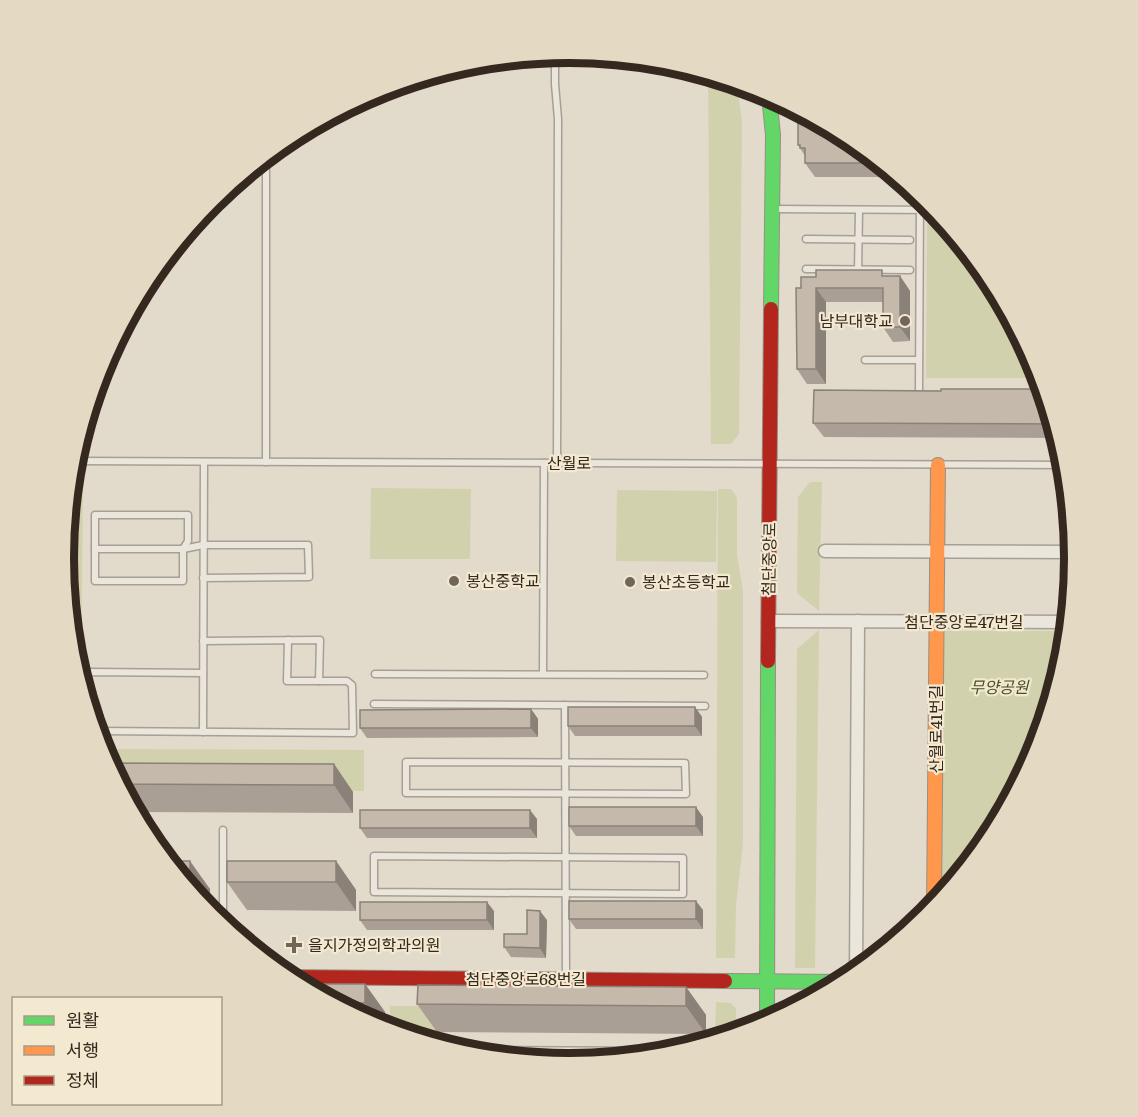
<svg xmlns="http://www.w3.org/2000/svg" width="1138" height="1117" viewBox="0 0 1138 1117" font-family="Literata,'Noto Sans KR',serif">
<rect width="100%" height="100%" fill="#e2dacb"/>
<g fill="#d2d1ae">
<polygon points="708,74 737,83 742,122 739,434 731,444 711,444"/>
<polygon points="927,220 943,220 990,278 1037,365 1041,378 926,378"/>
<polygon points="810,482 822,482 819,611 797,593 798,497"/>
<polygon points="70,486 83,486 81,684 73,657 63,558"/>
<polygon points="371,488 471,489 470,559 370,559"/>
<polygon points="718,489 731,489 737,498 737,555 743,591 743,844 736,905 735,958 716,958"/>
<polygon points="617,490 717,491 716,562 616,561"/>
<polygon points="819,630 815,968 795,968 797,649"/>
<polygon points="944,631 1068,631 1065,658 1036,752 990,840 942,897"/>
<polygon points="100,749 364,750 364,791 122,790"/>
<polygon points="716,1002 731,1003 736,1009 736,1034 715,1040"/>
<polygon points="390,1006 436,1006 436,1042 429,1042 390,1031"/>
</g>
<g fill="none" stroke-linecap="round" stroke-linejoin="round">
<g stroke="#a79f95" stroke-width="9">
<g id="lane">
<polyline points="555,54 555,84 558,119 557,463"/>
<polyline points="266,155 266,462"/>
<polyline points="773,209 935,210"/>
<polyline points="806,239 910,240"/>
<polyline points="806,269 910,270"/>
<polyline points="858,273 859,210"/>
<polyline points="865,360 919,360"/>
<polyline points="919,391 920,195"/>
<polyline points="73,461 1066,465"/>
<polygon points="95,515 188,515 188,541 183,549 183,581 95,581"/>
<polyline points="95,549 183,549 203,545 308,545 309,577 203,578"/>
<polyline points="203,641 320,640 319,681"/>
<polyline points="375,674 704,675"/>
<polyline points="543,674 544,463"/>
<polyline points="374,704 705,706"/>
<polyline points="87,705 88,672 203,673"/>
<polyline points="565,705 566,977"/>
<polyline points="95,731 353,733 352,685 347,681 287,681 288,640"/>
<polyline points="203,732 204,462"/>
<polygon points="406,762 685,763 686,794 406,793"/>
<polyline points="223,830 223,926"/>
<polygon points="374,856 683,858 683,894 374,892"/>
<polyline points="456,1050 680,1051"/>
<polyline points="562,1064 562,1051"/>
</g>
</g>
<g stroke="#a79f95" stroke-width="15">
<g id="street">
<polyline points="825,551 1074,552"/>
<polyline points="768,621 1069,622"/>
<polyline points="856,975 858,621"/>
</g>
</g>
<g stroke="#978f84" stroke-width="16">
<g id="fast">
<polyline points="769,95 773,135 771,309"/>
<polyline points="725,981 844,982"/>
<polyline points="767,1024 768,661"/>
</g>
</g>
<g stroke="#978f84" stroke-width="16">
<polyline id="slow" points="934,907 938,465"/>
</g>
<g stroke="#978f84" stroke-width="16">
<g id="jam">
<polyline points="768,661 771,309"/>
<polyline points="285,977 725,981"/>
</g>
</g>
<use href="#lane" stroke="#eae6dc" stroke-width="6"/>
<use href="#street" stroke="#eae6dc" stroke-width="12"/>
<use href="#fast" stroke="#63d668" stroke-width="14"/>
<use href="#slow" stroke="#ff974d" stroke-width="14"/>
<use href="#jam" stroke="#b3261e" stroke-width="14"/>
</g>
<g fill="#a99f94">
<polygon points="850,138 898,177 815,177 805,163 805,156 798,145"/>
<polygon points="900,276 910,291 910,341 893,342 883,327 883,302 826,302 826,384 807,384 797,369 801,288 816,277"/>
<polygon points="1044,389 1059,438 824,437 813,423 941,391"/>
<polygon points="695,707 702,717 702,736 575,736 568,726"/>
<polygon points="531,709 538,719 538,737 367,738 360,728"/>
<polygon points="107,763 334,764 353,792 353,813 134,812"/>
<polygon points="703,817 703,836 576,836 569,826"/>
<polygon points="537,819 537,838 367,838 360,828"/>
<polygon points="166,861 210,889 210,910 206,910"/>
<polygon points="336,861 356,890 356,911 247,910 227,882"/>
<polygon points="703,910 703,929 576,929 569,919"/>
<polygon points="494,911 494,930 367,930 360,920"/>
<polygon points="547,920 546,958 511,957 504,947 527,934"/>
<polygon points="297,984 365,984 385,1012 385,1029 375,1026"/>
<polygon points="686,987 706,1015 706,1034 437,1032 417,1004"/>
</g>
<g fill="#8a8278">
<polygon points="900,276 910,291 910,341 900,327"/>
<polygon points="816,288 826,302 826,384 816,369"/>
<polygon points="695,707 702,717 702,736 695,726"/>
<polygon points="531,709 538,719 538,737 531,728"/>
<polygon points="334,764 353,792 353,813 334,785"/>
<polygon points="696,807 703,817 703,836 696,826"/>
<polygon points="530,810 537,819 537,838 530,828"/>
<polygon points="190,861 210,889 210,910 190,882"/>
<polygon points="336,861 356,890 356,911 336,882"/>
<polygon points="696,901 703,910 703,929 696,919"/>
<polygon points="487,902 494,911 494,930 487,920"/>
<polygon points="540,911 547,920 546,958 540,948"/>
<polygon points="365,984 385,1012 385,1029 383,1028 365,1003"/>
<polygon points="686,987 706,1015 706,1034 686,1006"/>
</g>
<g fill="#c5b9ac" stroke="#8a8278" stroke-width="1.5">
<polygon points="798,110 850,138 881,163 805,163 805,148 800,148 800,145 798,145"/>
<polygon points="816,270 882,270 882,276 900,276 900,327 883,327 883,288 816,288 816,369 797,369 796,288 801,288 801,277 816,277"/>
<polygon points="941,389 1044,389 1054,424 813,423 814,390 941,391"/>
<rect x="568" y="707" width="127" height="19"/>
<polygon points="531,709 531,728 360,728 360,710"/>
<polygon points="107,763 334,764 334,785 119,784"/>
<rect x="569" y="807" width="127" height="19"/>
<rect x="360" y="810" width="170" height="18"/>
<polygon points="166,861 190,861 190,882 183,882"/>
<rect x="227" y="861" width="109" height="21"/>
<rect x="569" y="901" width="127" height="18"/>
<rect x="360" y="902" width="127" height="18"/>
<polygon points="527,910 540,911 540,948 504,947 504,934 527,934"/>
<polygon points="297,984 365,984 365,1003 332,1003"/>
<polygon points="418,985 686,987 686,1006 417,1004"/>
</g>
<g fill="#72665b" stroke="#f3e9d1" stroke-width="2">
<circle cx="905" cy="321" r="6"/>
<circle cx="454" cy="581" r="6"/>
<circle cx="630" cy="582" r="6"/>
<path d="M291 936h6v6h6v6h-6v6h-6v-6h-6v-6h6z"/>
</g>
<g text-anchor="middle" stroke-width="4.5" stroke-linejoin="round" paint-order="stroke">
<g font-size="16" fill="#35281e" stroke="#f3e9d1" text-anchor="start">
<text x="893" y="327" text-anchor="end">남부대학교</text>
<text x="466" y="587">봉산중학교</text>
<text x="642" y="588">봉산초등학교</text>
<text x="308" y="951">을지가정의학과의원</text>
</g>
<g font-size="16" fill="#35281e" stroke="#f3e9d1">
<text x="569" y="469">산월로</text>
<text transform="translate(769 559) rotate(-89)" y="6">첨단중앙로</text>
<text x="964" y="628">첨단중앙로47번길</text>
<text transform="translate(936 729) rotate(-90)" y="6">산월로41번길</text>
<text x="526" y="985">첨단중앙로68번길</text>
</g>
<g font-size="16" font-style="italic" fill="#465025" stroke="#f3e9d1">
<text x="999" y="693">무양공원</text>
</g>
</g>
<path d="M0 0H1138V1117H0ZM74 558a495 495 0 1 1 990 0a495 495 0 1 1-990 0Z" fill="#e4dac3" fill-rule="evenodd"/>
<path fill="none" stroke="#35281e" stroke-width="8" d="M74 558a495 495 0 1 1 990 0a495 495 0 1 1-990 0Z"/>
<rect x="12" y="997" width="210" height="108" fill="#f3e9d1" stroke="#a79c89" stroke-width="1.5"/>
<rect x="24" y="1016" width="30" height="9" fill="#63d668" stroke="#a79c89" stroke-width="1.5"/>
<text x="66" y="1027" font-size="18" fill="#35281e">원활</text>
<rect x="24" y="1046" width="30" height="9" fill="#ff974d" stroke="#a79c89" stroke-width="1.5"/>
<text x="66" y="1057" font-size="18" fill="#35281e">서행</text>
<rect x="24" y="1076" width="30" height="9" fill="#b3261e" stroke="#a79c89" stroke-width="1.5"/>
<text x="66" y="1087" font-size="18" fill="#35281e">정체</text>
</svg>
